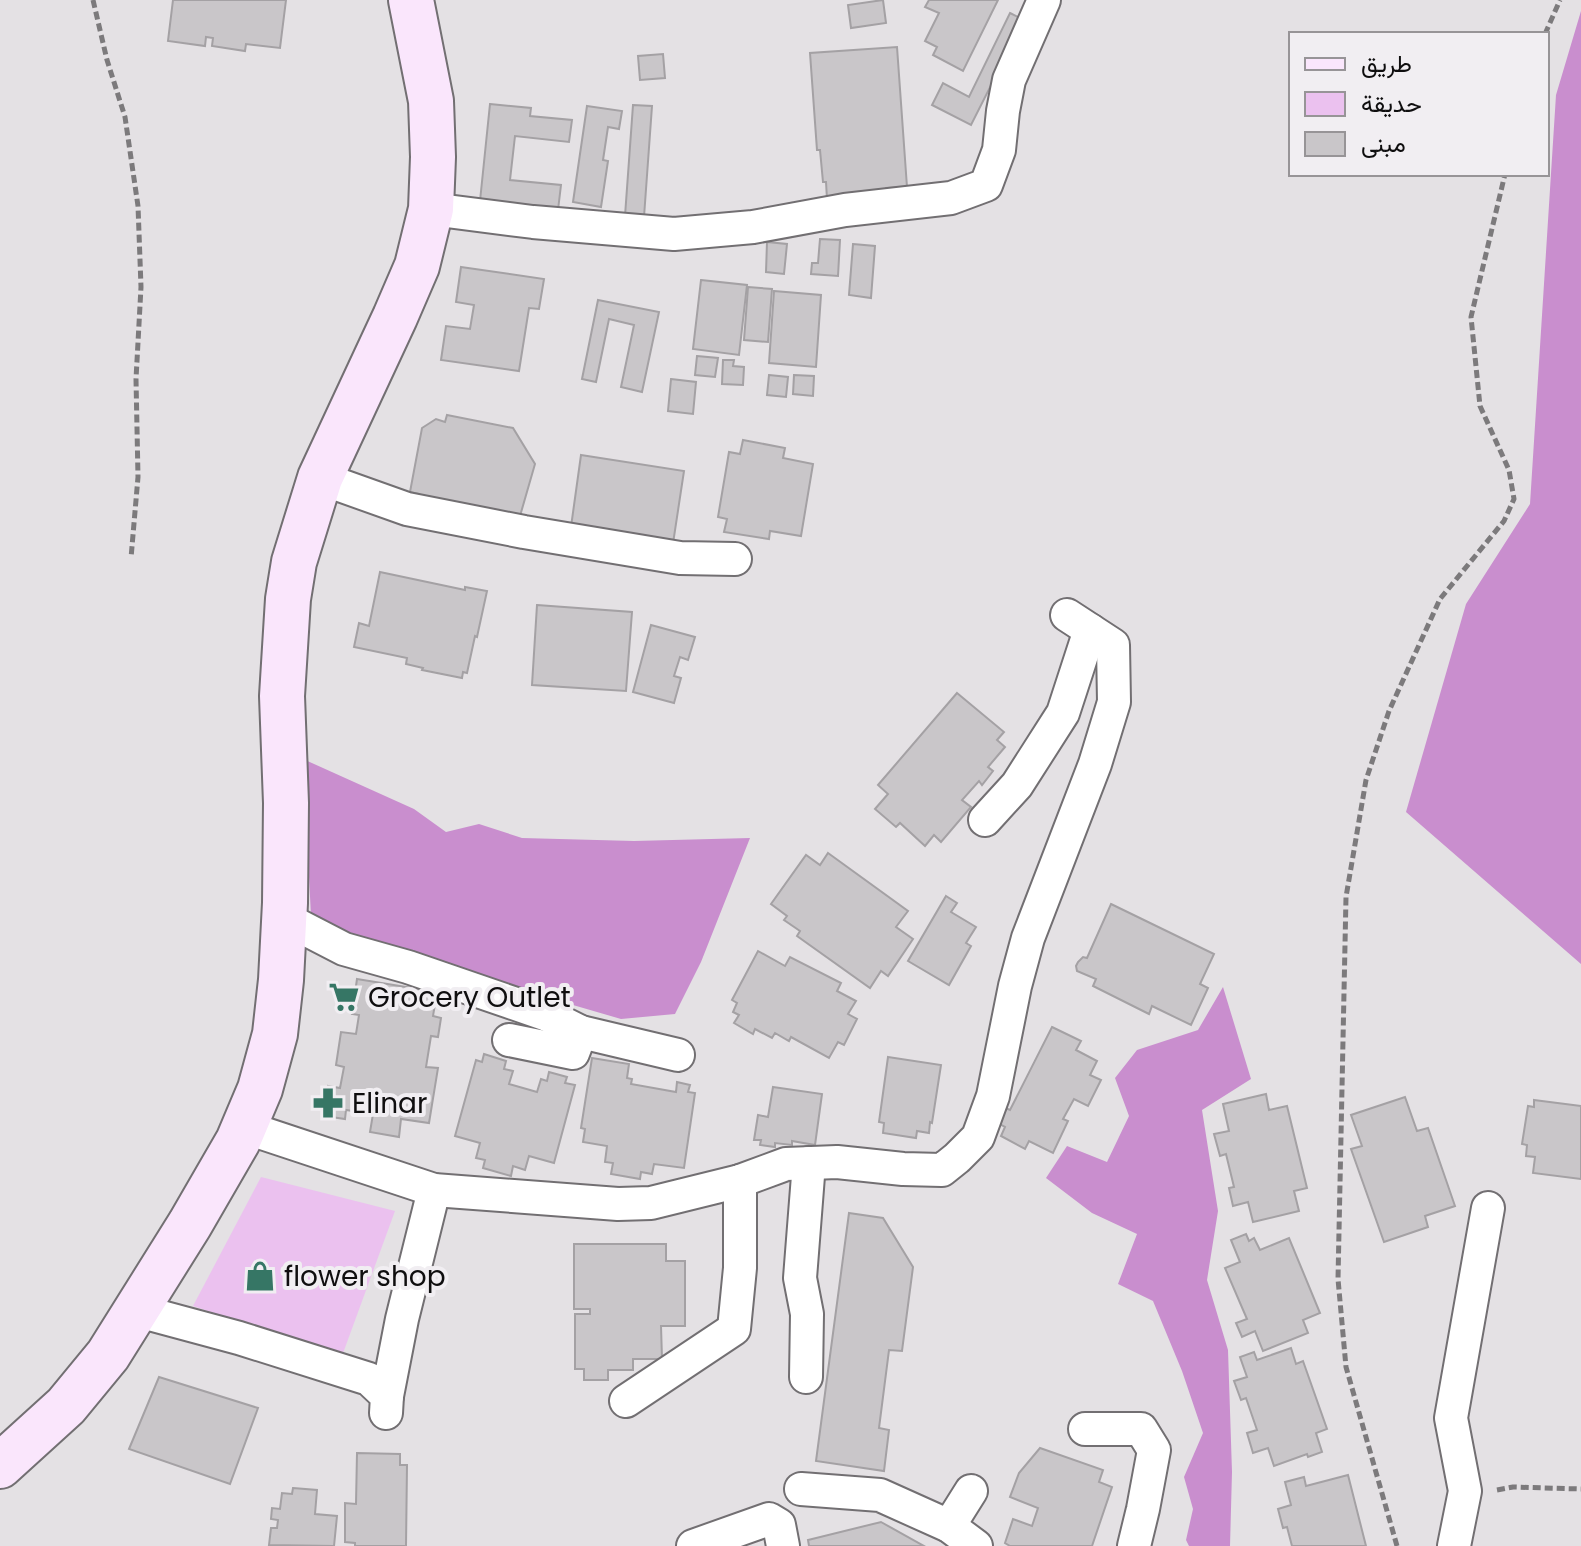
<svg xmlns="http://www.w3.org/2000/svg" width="1581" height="1546" viewBox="0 0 1581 1546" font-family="Poppins,Vazirmatn,sans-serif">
<rect width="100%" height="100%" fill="#e4e1e4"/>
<polygon fill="#ebc1ef" points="261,1177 395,1211 342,1356 193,1306"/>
<g fill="#c98ece">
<polygon points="1581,11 1581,964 1406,812 1466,604 1530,504 1556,95"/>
<polygon points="303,759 414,809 446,832 479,824 522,838 634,841 750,838 701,962 675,1014 621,1019 518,989 341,933 311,916"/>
<polygon points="1223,987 1251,1079 1202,1110 1218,1211 1207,1280 1228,1350 1232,1472 1230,1546 1189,1546 1186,1540 1193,1509 1184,1477 1203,1433 1182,1371 1153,1301 1118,1284 1137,1234 1092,1213 1046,1178 1067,1146 1107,1162 1129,1116 1115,1078 1137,1050 1198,1030"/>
</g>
<g fill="#c9c6c9" stroke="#a4a1a4" stroke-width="2">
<polygon points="173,0 286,0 280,48 246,44 245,51 212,46 213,38 206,37 205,46 168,41"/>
<polygon points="883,0 886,23 851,28 848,5"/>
<polygon points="929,0 998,0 963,71 933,55 937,47 925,41 939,13 925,7"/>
<polygon points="1010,13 1024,20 971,125 932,105 943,83 969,97"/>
<polygon points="897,47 907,187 886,188 886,198 827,199 826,182 823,182 820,150 817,150 810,53"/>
<polygon points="663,54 665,78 640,80 638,56"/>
<polygon points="490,104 531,108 530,116 572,120 569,142 515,136 510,180 561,185 558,210 480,201"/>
<polygon points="633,105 652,106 644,217 625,216"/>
<polygon points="587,106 622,111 619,129 608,127 603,160 608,161 601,207 573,202"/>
<polygon points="820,239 840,240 838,276 811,274 812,263 818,263"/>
<polygon points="767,242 787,244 784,274 766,272"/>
<polygon points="853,244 875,246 871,298 849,295"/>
<polygon points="461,267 544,279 539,309 529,308 519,371 441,360 446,326 470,329 474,305 456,302"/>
<polygon points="701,280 747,285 739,355 693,349"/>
<polygon points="748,287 772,289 768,342 744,340"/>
<polygon points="774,291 821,295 816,367 769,363"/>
<polygon points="598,300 659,312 642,392 621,387 634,325 609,319 596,382 582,379"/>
<polygon points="697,356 718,358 715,377 695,375"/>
<polygon points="723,360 734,360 733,366 744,367 743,385 722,384"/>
<polygon points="769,375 788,377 786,397 767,395"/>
<polygon points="794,375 814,376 813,396 793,394"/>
<polygon points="671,379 696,382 693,414 668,411"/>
<polygon points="447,415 513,428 535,464 520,516 501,511 498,519 416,504 419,494 410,492 422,428 436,419 445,422"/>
<polygon points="743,440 785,448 783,458 813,464 801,536 770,531 769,539 724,532 727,519 718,517 729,452 740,454"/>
<polygon points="581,455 684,471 672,550 570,534"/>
<polygon points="380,572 465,590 465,587 487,591 477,637 475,636 467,673 463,672 462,678 422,670 423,668 406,664 407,658 354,647 359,623 369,626"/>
<polygon points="537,605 632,612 626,691 532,685"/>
<polygon points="651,625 695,637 688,660 680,657 674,676 681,678 674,703 633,692"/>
<polygon points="957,693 1004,732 997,740 1005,747 988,767 993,771 982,785 979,781 962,800 971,807 941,842 934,835 925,846 900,823 896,827 875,809 888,794 878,785"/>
<polygon points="828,853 908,911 896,927 913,939 888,976 881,971 870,988 797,936 800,931 784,920 787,916 771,904 806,855 820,865"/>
<polygon points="946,896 957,903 951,912 976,927 966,943 971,946 949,985 908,961"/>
<polygon points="1111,904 1214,954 1200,984 1208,988 1191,1025 1152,1006 1149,1014 1093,986 1096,979 1077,971 1076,966 1078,962 1083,957 1087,958"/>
<polygon points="758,951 785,966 790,957 841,983 837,991 856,1001 848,1014 857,1019 844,1045 838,1042 829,1058 791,1037 789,1041 775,1033 772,1038 755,1029 753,1034 734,1023 739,1015 733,1012 737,1003 732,1000"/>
<polygon points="357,979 437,992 433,1016 441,1018 438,1037 431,1036 426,1067 438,1068 429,1123 401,1119 399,1137 370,1132 373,1114 346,1110 345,1119 324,1116 328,1086 340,1088 344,1067 336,1065 341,1032 356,1034 359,1015 352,1014"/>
<polygon points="1052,1027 1081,1041 1076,1050 1097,1061 1090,1075 1101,1080 1088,1106 1074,1099 1063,1119 1068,1121 1053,1153 1029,1141 1025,1149 1001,1136 1005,1127 996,1122 1003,1107 1010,1110"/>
<polygon points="484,1054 506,1061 504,1069 513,1071 509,1084 537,1092 541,1079 547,1081 549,1072 567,1077 565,1083 575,1085 554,1163 529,1156 525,1170 513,1166 511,1176 483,1168 485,1160 476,1158 480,1143 455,1136 476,1060 482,1062"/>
<polygon points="888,1057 941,1065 932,1123 930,1122 929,1133 917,1131 916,1138 883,1133 884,1123 879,1122"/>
<polygon points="592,1058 629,1064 627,1078 632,1079 631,1084 676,1092 677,1082 690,1085 688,1092 695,1093 684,1168 654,1164 652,1174 641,1172 640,1179 611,1174 613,1163 605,1162 607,1146 583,1142 585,1129 581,1128"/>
<polygon points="773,1087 822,1094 815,1145 792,1141 792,1145 775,1143 775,1147 760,1145 761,1140 754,1140 758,1115 768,1117"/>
<polygon points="1266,1094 1269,1110 1287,1106 1307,1188 1294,1191 1299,1211 1253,1222 1248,1202 1233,1206 1229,1188 1234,1187 1226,1154 1220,1156 1214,1134 1229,1131 1223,1104"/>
<polygon points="1405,1097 1417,1131 1428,1128 1455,1206 1425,1216 1428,1227 1384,1242 1351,1149 1362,1146 1351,1115"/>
<polygon points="1534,1100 1581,1106 1581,1179 1533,1173 1535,1157 1526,1156 1527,1145 1522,1144 1528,1106 1534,1107"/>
<polygon points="849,1213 883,1218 913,1267 902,1351 889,1350 879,1428 889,1430 884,1471 816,1461"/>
<polygon points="1246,1234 1249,1241 1254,1238 1260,1250 1289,1238 1320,1313 1303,1320 1308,1333 1263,1351 1255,1331 1242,1337 1236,1323 1247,1319 1225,1268 1240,1262 1231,1240"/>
<polygon points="574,1244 666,1244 666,1261 685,1261 685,1326 661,1326 662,1359 633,1359 633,1370 608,1370 608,1380 584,1380 584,1369 575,1369 575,1314 590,1314 590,1309 574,1309"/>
<polygon points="1291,1348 1296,1364 1303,1361 1327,1429 1316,1433 1322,1452 1308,1457 1307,1454 1274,1466 1268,1448 1253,1453 1247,1433 1257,1430 1246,1398 1241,1400 1234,1381 1247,1377 1240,1357 1254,1352 1257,1360"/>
<polygon points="159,1377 258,1408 230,1484 129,1449"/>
<polygon points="1040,1448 1103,1470 1099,1482 1112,1487 1092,1546 1010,1546 1005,1543 1013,1519 1032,1526 1038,1508 1010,1497 1019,1473"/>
<polygon points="357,1453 400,1454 400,1465 407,1465 406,1546 355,1546 355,1543 345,1542 345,1503 356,1504"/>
<polygon points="1348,1475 1366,1546 1292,1546 1287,1527 1283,1528 1278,1509 1291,1505 1285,1482 1304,1477 1306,1486"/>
<polygon points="293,1488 317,1490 315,1514 337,1516 334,1546 269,1545 271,1528 277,1528 278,1520 271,1519 272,1508 280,1509 282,1493 292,1494"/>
<polygon points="881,1522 924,1546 809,1546 808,1540"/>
</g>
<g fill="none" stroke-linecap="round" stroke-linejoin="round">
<g stroke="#726f72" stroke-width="36">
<g id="minor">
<polyline points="431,209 533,222 674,234 753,227 845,210 951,198 986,185 999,150 1003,111 1009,80 1044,0"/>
<polyline points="320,478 407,509 524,532 680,558 735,559"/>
<polyline points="985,820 1017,785 1063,713 1090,630"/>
<polyline points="284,918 344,949 408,967 545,1014 581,1032 678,1055"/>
<polyline points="509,1040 573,1053 581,1032"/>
<polyline points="244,1127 434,1190 618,1204 651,1203 740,1181 786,1164 837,1162 903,1169 942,1170 957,1158 978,1137 993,1096 1015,986 1028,938 1095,764 1114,702 1113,645 1067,615"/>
<polyline points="135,1310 239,1338 369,1379 387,1396 386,1413"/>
<polyline points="806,1377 807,1314 800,1278 809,1163"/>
<polyline points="387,1396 402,1319 434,1190"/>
<polyline points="626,1401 734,1329 740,1268 740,1181"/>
<polyline points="1085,1429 1141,1429 1154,1450 1143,1509 1134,1546"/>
<polyline points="801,1489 880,1495 949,1526 976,1546"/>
<polyline points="949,1526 971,1491"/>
<polyline points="693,1546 769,1519 779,1525 783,1546"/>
<polyline points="1454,1546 1465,1491 1451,1418 1488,1208"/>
</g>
</g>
<g stroke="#726f72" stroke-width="48">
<polyline id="secondary" points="0,1466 66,1406 108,1355 190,1224 238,1141 260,1089 275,1034 281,980 285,903 286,803 282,696 288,599 294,562 320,478 395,317 417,266 431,209 433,157 431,101 411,0"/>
</g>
<g stroke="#7c7a7c" stroke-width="5" stroke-dasharray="8 4" stroke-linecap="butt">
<polyline points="93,0 107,60 125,117 138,206 141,287 136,379 138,477 131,558"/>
<polyline points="1545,34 1560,0"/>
<polyline points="1497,1490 1513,1487 1581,1489"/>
<polyline points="1397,1546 1346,1367 1338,1279 1346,897 1366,780 1389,711 1440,599 1504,521 1514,499 1509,470 1480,406 1471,317 1505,174"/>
</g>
<use href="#minor" stroke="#fff" stroke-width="32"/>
<use href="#secondary" stroke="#fae6fc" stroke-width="44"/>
</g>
<defs>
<g id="supermarket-bare" transform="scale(2.4)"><path d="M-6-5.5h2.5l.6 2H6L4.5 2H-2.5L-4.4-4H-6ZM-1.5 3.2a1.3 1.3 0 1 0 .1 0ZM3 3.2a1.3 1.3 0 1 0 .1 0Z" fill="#367665" stroke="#f1eef2" stroke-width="2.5" paint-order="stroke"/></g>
<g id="pharmacy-bare" transform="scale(2.4)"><path d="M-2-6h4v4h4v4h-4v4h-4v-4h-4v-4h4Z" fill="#367665" stroke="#f1eef2" stroke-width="2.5" paint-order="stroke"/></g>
<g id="shop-bare" transform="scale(2.4)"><path d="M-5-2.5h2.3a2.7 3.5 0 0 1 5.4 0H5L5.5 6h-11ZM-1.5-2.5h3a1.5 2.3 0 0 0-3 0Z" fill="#367665" stroke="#f1eef2" stroke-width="2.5" paint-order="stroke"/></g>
</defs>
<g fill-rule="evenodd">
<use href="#supermarket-bare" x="344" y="997"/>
<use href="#pharmacy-bare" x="328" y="1103"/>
<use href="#shop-bare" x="260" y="1276"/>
</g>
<g text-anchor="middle" stroke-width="8" stroke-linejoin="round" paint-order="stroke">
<g font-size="28" fill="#0f0e0f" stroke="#f1eef2" text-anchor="start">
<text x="368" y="1007">Grocery Outlet</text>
<text x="352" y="1113">Elinar</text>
<text x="284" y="1286">flower shop</text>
</g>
</g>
<rect x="1289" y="32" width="260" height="144" fill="#f1eef2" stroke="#979497" stroke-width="2"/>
<rect x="1305" y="58" width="40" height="12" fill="#fae6fc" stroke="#979497" stroke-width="2"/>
<text x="1361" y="72" font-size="24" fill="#0f0e0f">طريق</text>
<rect x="1305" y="92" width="40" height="24" fill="#ebc1ef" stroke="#979497" stroke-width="2"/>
<text x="1361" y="112" font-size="24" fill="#0f0e0f">حديقة</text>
<rect x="1305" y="132" width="40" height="24" fill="#c9c6c9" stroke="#979497" stroke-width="2"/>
<text x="1361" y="152" font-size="24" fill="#0f0e0f">مبنى</text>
</svg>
